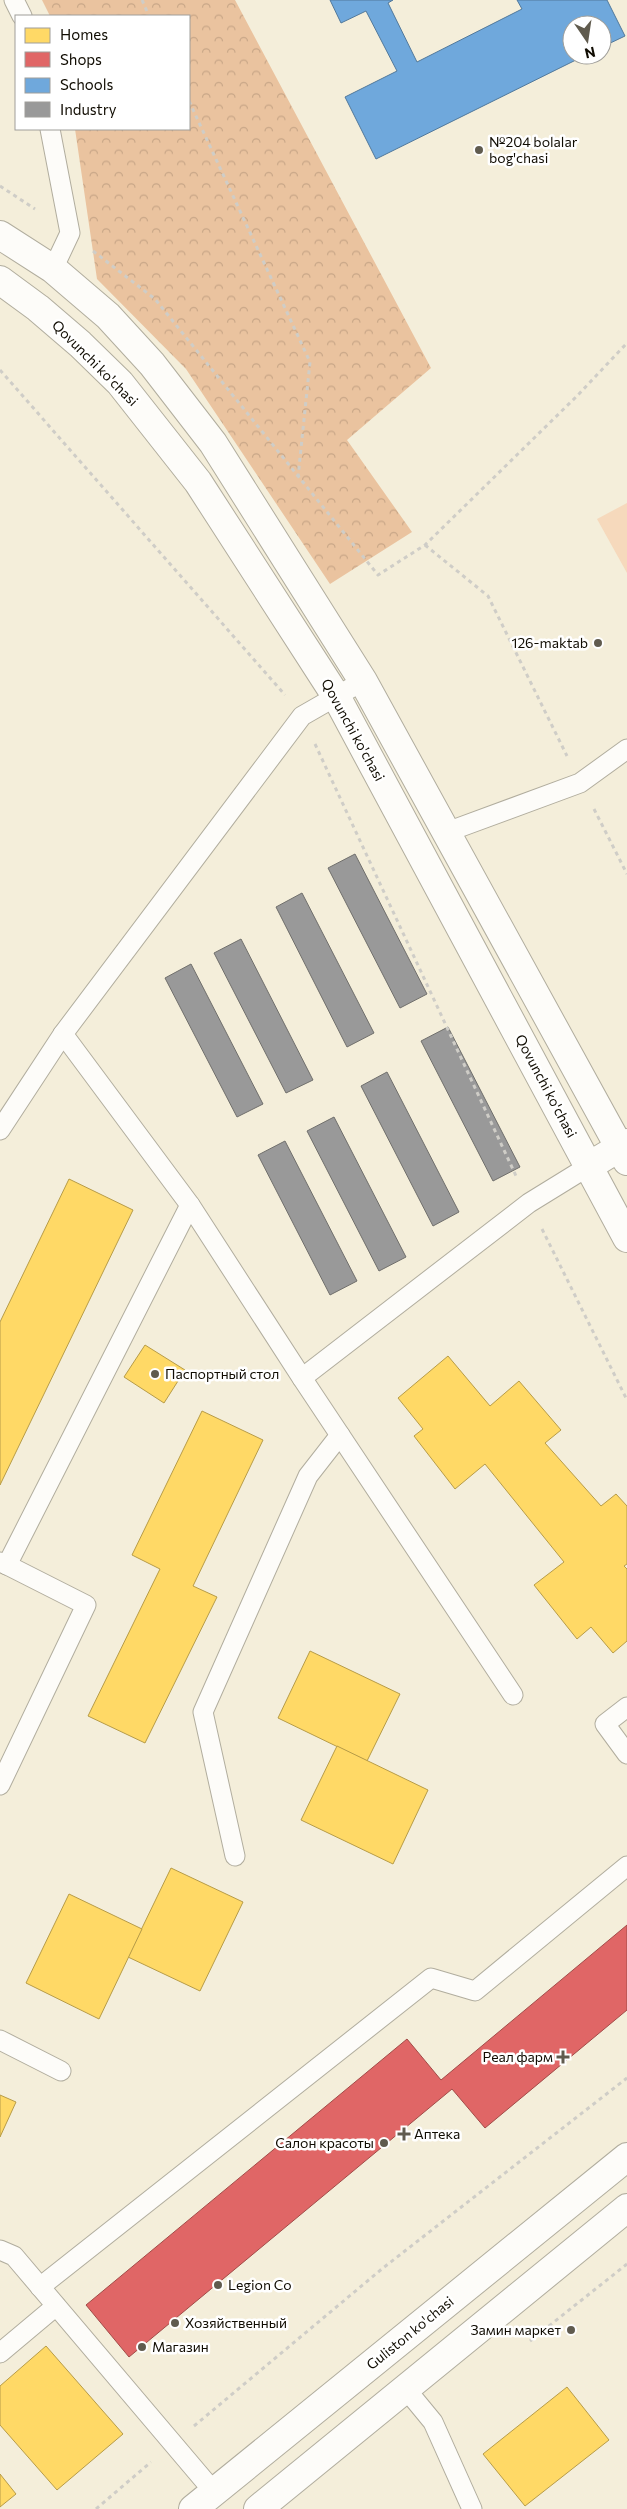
<svg xmlns="http://www.w3.org/2000/svg" width="627" height="2509" viewBox="0 0 627 2509" font-family="Commissioner,sans-serif">
<defs>
<pattern id="forest-crowns" width="20" height="18" patternUnits="userSpaceOnUse" patternTransform="scale(1.25)"><rect width="20" height="18" fill="#eac39f"/><path d="M2 6a3 3 0 1 1 6 0M12 15a3 3 0 1 1 6 0" fill="none" stroke="#c8a687"/></pattern>
</defs>
<rect width="100%" height="100%" fill="#f4eeda"/>
<polygon fill="#f6d9bc" points="627,503 627,573 597,519"/>
<polygon fill="url(#forest-crowns)" points="42,0 235,0 431,368 347,440 412,532 330,584 186,369 97,279 75,129 189,129 189,16 50,16"/>
<g fill="#ffd966" stroke="#b79c48">
<polygon points="69,1179 133,1210 0,1485 0,1322"/>
<polygon points="145,1345 185,1370 164,1403 124,1377"/>
<polygon points="448,1356 490,1406 519,1381 561,1430 545,1443 601,1506 616,1494 627,1506 627,1564 624,1566 627,1569 627,1641 613,1653 591,1627 577,1639 534,1585 564,1562 485,1464 455,1489 414,1436 423,1429 398,1398"/>
<polygon points="202,1411 263,1440 193,1586 217,1597 145,1743 88,1716 160,1569 132,1555"/>
<polygon points="310,1651 400,1694 367,1761 278,1718"/>
<polygon points="337,1746 428,1790 393,1864 301,1820"/>
<polygon points="171,1868 243,1902 200,1991 128,1957"/>
<polygon points="69,1894 142,1929 99,2019 26,1983"/>
<polygon points="0,2095 16,2102 0,2137"/>
<polygon points="46,2346 123,2434 57,2490 0,2425 0,2386"/>
<polygon points="567,2387 609,2440 525,2506 483,2454"/>
<polygon points="0,2474 16,2494 0,2507"/>
</g>
<polygon fill="#e06666" stroke="#a24b48" points="627,1925 627,2010 485,2128 452,2089 129,2357 86,2305 407,2039 441,2080"/>
<polygon fill="#6fa8dc" stroke="#52799b" points="330,0 393,0 388,3 417,62 522,9 517,0 607,0 625,36 602,47 602,25 572,25 572,55 586,55 376,159 345,97 397,71 366,11 341,23"/>
<g fill="#999" stroke="#706f6c">
<polygon points="355,854 427,994 400,1008 328,868"/>
<polygon points="302,893 374,1033 347,1047 276,907"/>
<polygon points="241,939 313,1080 286,1093 214,953"/>
<polygon points="191,964 263,1104 237,1117 165,978"/>
<polygon points="448,1027 520,1167 493,1181 421,1041"/>
<polygon points="387,1072 459,1212 433,1226 361,1086"/>
<polygon points="334,1117 406,1257 379,1271 307,1131"/>
<polygon points="285,1141 357,1281 330,1295 258,1155"/>
</g>
<g fill="none" stroke-linecap="round" stroke-linejoin="round">
<g stroke="#b1ad9e" stroke-width="21">
<g id="service">
<polyline points="14,0 22,16"/>
<polyline points="50,129 70,233 53,269"/>
<polyline points="447,832 580,783 627,749"/>
<polyline points="63,1034 190,1205 302,1378 513,1695"/>
<polyline points="0,1130 63,1034 302,716 363,681"/>
<polyline points="302,1378 529,1203 589,1166"/>
<polyline points="0,1562 7,1565 190,1205"/>
<polyline points="627,1707 605,1724 627,1754"/>
<polyline points="0,1785 86,1605 7,1565"/>
<polyline points="235,1856 203,1712 308,1476 340,1435"/>
<polyline points="0,2040 61,2071"/>
<polyline points="0,2250 14,2256 214,2492"/>
<polyline points="40,2287 431,1978 475,1991 627,1866"/>
<polyline points="0,2353 56,2306"/>
<polyline points="405,2388 433,2422 472,2509"/>
</g>
</g>
<g stroke="#b1ad9e" stroke-width="30">
<polyline id="minor" points="589,1166 627,1143"/>
</g>
<g stroke="#b1ad9e" stroke-width="30">
<g id="secondary">
<polyline points="0,235 53,269 108,316 152,364 213,443 363,681 627,1161"/>
<polyline points="0,280 38,308 80,344 120,383 198,482 336,696 627,1238"/>
<polyline points="193,2509 627,2157"/>
<polyline points="258,2509 627,2208"/>
</g>
</g>
<g stroke="#cfcdc7" stroke-width="3" stroke-dasharray="4 4" stroke-linecap="butt">
<polyline points="142,0 149,16"/>
<polyline points="189,101 310,362 298,477"/>
<polyline points="0,186 35,209"/>
<polyline points="93,251 155,299 378,575 425,545 577,396 627,343"/>
<polyline points="0,370 285,695"/>
<polyline points="425,545 488,596 567,756"/>
<polyline points="315,744 517,1178"/>
<polyline points="594,809 627,874"/>
<polyline points="542,1229 627,1400"/>
<polyline points="530,2341 627,2264"/>
<polyline points="194,2426 383,2268 627,2078"/>
<polyline points="96,2509 151,2462"/>
</g>
<use href="#service" stroke="#fdfcf9" stroke-width="19"/>
<use href="#minor" stroke="#fdfcf9" stroke-width="28"/>
<use href="#secondary" stroke="#fdfcf9" stroke-width="28"/>
</g>
<g fill="#605b4e" stroke="#fff" stroke-width="2">
<circle cx="479" cy="150" r="5"/>
<circle cx="598" cy="643" r="5"/>
<circle cx="155" cy="1374" r="5"/>
<path d="M560.5 2049.5h5v5h5v5h-5v5h-5v-5h-5v-5h5z"/>
<path d="M401.5 2126.5h5v5h5v5h-5v5h-5v-5h-5v-5h5z"/>
<circle cx="384" cy="2143" r="5"/>
<circle cx="218" cy="2285" r="5"/>
<circle cx="175" cy="2323" r="5"/>
<circle cx="571" cy="2330" r="5"/>
<circle cx="142" cy="2347" r="5"/>
</g>
<g text-anchor="middle" stroke-width="5" stroke-linejoin="round" paint-order="stroke">
<g font-size="14" fill="#100c02" stroke="#fff" text-anchor="start">
<text x="489" y="147">№204 bolalar<tspan x="489" dy="16">bog'chasi</tspan></text>
<text x="588" y="648" text-anchor="end">126-maktab</text>
<text x="165" y="1379">Паспортный стол</text>
<text x="553" y="2062" text-anchor="end">Реал фарм</text>
<text x="414" y="2139">Аптека</text>
<text x="374" y="2148" text-anchor="end">Салон красоты</text>
<text x="228" y="2290">Legion Co</text>
<text x="185" y="2328">Хозяйственный</text>
<text x="561" y="2335" text-anchor="end">Замин маркет</text>
<text x="152" y="2352">Магазин</text>
</g>
<g font-size="14" fill="#100c02" stroke="#fff">
<text transform="translate(95 363) rotate(45)" y="5">Qovunchi ko'chasi</text>
<text transform="translate(353 730) rotate(61)" y="5">Qovunchi ko'chasi</text>
<text transform="translate(546 1086) rotate(62)" y="5">Qovunchi ko'chasi</text>
<text transform="translate(410 2333) rotate(-39)" y="5">Guliston ko'chasi</text>
</g>
</g>
<rect x="15" y="15" width="175" height="115" fill="#ffffff" stroke="#9f9e9a"/>
<rect x="25" y="28" width="25" height="15" fill="#ffd966" stroke="#9f9e9a"/>
<text x="60" y="40" font-size="15" fill="#100c02">Homes</text>
<rect x="25" y="52" width="25" height="15" fill="#e06666" stroke="#9f9e9a"/>
<text x="60" y="65" font-size="15" fill="#100c02">Shops</text>
<rect x="25" y="78" width="25" height="15" fill="#6fa8dc" stroke="#9f9e9a"/>
<text x="60" y="90" font-size="15" fill="#100c02">Schools</text>
<rect x="25" y="102" width="25" height="15" fill="#999999" stroke="#9f9e9a"/>
<text x="60" y="115" font-size="15" fill="#100c02">Industry</text>
<g transform="translate(587 40) rotate(167)"><circle r="24" fill="#ffffff" stroke="#9f9e9a"/>
<path d="M0-4L9 19L0 12L-9 19Z" fill="#605b4e"/>
<text y="-8" font-size="14" font-weight="bold" text-anchor="middle" fill="#100c02">N</text>
</g>
</svg>
